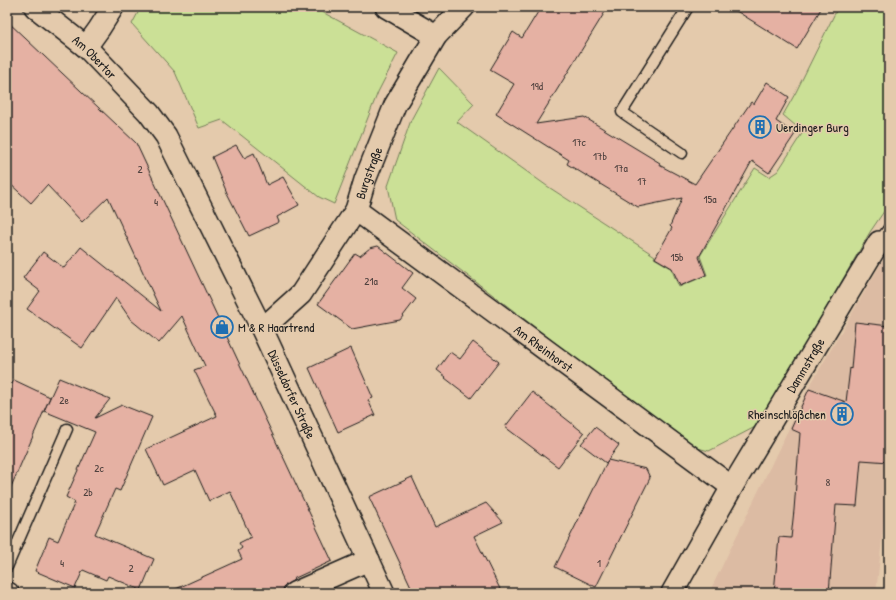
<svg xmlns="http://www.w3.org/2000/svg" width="896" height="600" viewBox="0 0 896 600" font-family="'Patrick Hand',sans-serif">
<rect width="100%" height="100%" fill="#e4caac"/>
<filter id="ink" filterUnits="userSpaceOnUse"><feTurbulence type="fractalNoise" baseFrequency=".025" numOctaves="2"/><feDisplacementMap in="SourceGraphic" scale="8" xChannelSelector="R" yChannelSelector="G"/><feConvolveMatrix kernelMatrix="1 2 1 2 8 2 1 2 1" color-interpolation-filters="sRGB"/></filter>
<g filter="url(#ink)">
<polygon fill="#dcbba3" points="886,255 889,256 889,476 876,593 709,593 808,389"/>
<g fill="#cbe096" stroke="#747e59">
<polygon points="141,7 270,7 277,11 280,7 313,7 398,53 378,92 334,204 319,197 222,120 199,128 175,72 132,24"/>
<polygon points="838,7 889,7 889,204 870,232 759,425 709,451 690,446 395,220 388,186 411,120 439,68 474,104 457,122 547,186 655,256 654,258 671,268 679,287 707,275 700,256 755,168 769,177 778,171 803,132 783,115 796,92"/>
</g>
<g fill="#e5b1a3" stroke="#1c1c1c">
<polygon points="541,7 608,7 536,124 584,117 660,163 659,165 695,184 751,102 754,104 767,82 789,97 776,121 795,134 769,173 752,161 699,257 706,275 680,286 672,268 655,258 672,228 670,226 682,198 638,207 567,164 569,160 496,114 514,84 490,70 513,32 522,38"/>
<polygon points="730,7 822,7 797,49"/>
<polygon points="7,21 136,143 332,561 293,579 295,579 285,586 282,593 167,593 242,559 238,551 242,548 239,543 251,537 230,491 209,501 195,470 163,485 146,449 217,416 194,370 205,366 182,316 159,343 131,320 116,298 82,348 27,309 40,291 23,278 43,252 64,268 81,247 161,311 108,197 82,222 47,185 31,203 7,181"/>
<polygon points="236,145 244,158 254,153 267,185 283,177 299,205 277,217 279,222 249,236 227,193 212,157"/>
<polygon points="378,246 413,273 402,288 416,299 400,320 352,329 318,304 355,253 360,256 370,248"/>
<polygon points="855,322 889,326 889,462 861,460 857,506 836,505 829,593 774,593 779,537 791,538 794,510 800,433 791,429 809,389 846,402 850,368 851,369"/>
<polygon points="473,342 499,362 471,398 445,378 446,377 437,370 450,352 460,359"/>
<polygon points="351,348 373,398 368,400 375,415 338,432 309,368"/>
<polygon points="59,378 110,399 95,418 122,405 152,417 120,491 115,489 95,534 154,559 141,590 108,576 106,580 83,570 75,588 35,571 49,537 58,541 75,502 66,497 95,432 44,411"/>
<polygon points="14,380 50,397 7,496 7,394"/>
<polygon points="532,392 584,433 558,467 505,427"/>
<polygon points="595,427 619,445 608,460 646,469 650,478 596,587 555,567 608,460 606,463 581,444"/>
<polygon points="412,477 435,527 486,503 503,522 474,536 502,593 414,593 369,497"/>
</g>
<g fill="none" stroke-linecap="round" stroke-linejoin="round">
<g stroke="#1c1c1c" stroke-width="13">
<g id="lane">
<polyline points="682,153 622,112 688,7"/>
<polyline points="879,242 889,228"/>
<polyline points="7,567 67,429"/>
</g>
</g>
<g stroke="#1c1c1c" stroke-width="24">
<g id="street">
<path id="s1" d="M35,7L86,47L149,113L166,136L262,329L384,593"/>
<polyline points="386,7 436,36"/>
<polyline points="86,47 99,29 113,7"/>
<path id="s2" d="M356,210L732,487"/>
<path id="s3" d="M262,329L301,294L356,210L365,180L395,105L436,36L464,7"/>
<polyline points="7,593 8,593"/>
<polyline points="294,593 369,560"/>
<path id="s4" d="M672,593L732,487L879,242"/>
</g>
</g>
<use href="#lane" stroke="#e4caac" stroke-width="10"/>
<use href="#street" stroke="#e4caac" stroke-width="21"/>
</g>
</g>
<defs>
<g id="building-ring" transform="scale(1.15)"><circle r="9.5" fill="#e4caac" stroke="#1f6fb2" stroke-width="1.5"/><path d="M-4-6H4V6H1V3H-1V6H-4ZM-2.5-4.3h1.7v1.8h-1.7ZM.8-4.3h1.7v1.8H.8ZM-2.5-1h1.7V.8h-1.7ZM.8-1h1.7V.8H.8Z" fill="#1f6fb2"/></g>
<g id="shop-ring" transform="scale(1.15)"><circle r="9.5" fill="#e4caac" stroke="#1f6fb2" stroke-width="1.5"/><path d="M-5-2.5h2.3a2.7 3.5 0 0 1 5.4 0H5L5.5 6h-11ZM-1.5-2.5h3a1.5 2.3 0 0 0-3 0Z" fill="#1f6fb2"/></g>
</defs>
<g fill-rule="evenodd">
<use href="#building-ring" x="760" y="127"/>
<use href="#shop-ring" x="222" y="327"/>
<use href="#building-ring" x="842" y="414"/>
</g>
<g text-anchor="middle" stroke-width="3" stroke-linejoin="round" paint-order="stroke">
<g font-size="11" fill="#4e413e">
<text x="537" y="90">19d</text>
<text x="579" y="146">17c</text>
<text x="600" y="160">17b</text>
<text x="621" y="172">17a</text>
<text x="140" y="173">2</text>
<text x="642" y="185">17</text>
<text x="710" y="203">15a</text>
<text x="156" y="206">4</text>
<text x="677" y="261">15b</text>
<text x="371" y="285">21a</text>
<text x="64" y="404">2e</text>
<text x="99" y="472">2c</text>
<text x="828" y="486">8</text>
<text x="88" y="496">2b</text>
<text x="62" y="567">4</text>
<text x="599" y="567">1</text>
<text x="131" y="572">2</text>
</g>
<g font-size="13" fill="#1c1c1c" stroke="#e4caac">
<text dy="5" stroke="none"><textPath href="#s1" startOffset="78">Am Obertor</textPath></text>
<text dy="5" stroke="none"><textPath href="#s3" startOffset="192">Burgstraße</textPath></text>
<text dy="5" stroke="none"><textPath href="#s2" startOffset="233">Am Rheinhorst</textPath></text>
<text dy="5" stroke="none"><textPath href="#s4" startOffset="264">Dammstraße</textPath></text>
<text dy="5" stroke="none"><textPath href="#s1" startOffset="472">Düsseldorfer Straße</textPath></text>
</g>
<g font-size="13" fill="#1c1c1c" stroke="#e4caac" text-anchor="start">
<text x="776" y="132">Uerdinger Burg</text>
<text x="238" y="332">M &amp; R Haartrend</text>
<text x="826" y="419" text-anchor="end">Rheinschlößchen</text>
</g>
</g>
<rect width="896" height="600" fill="none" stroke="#e4caac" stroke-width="24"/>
<rect x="12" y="12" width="872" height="576" fill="none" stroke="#1c1c1c" stroke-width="1.5" filter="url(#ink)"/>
</svg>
